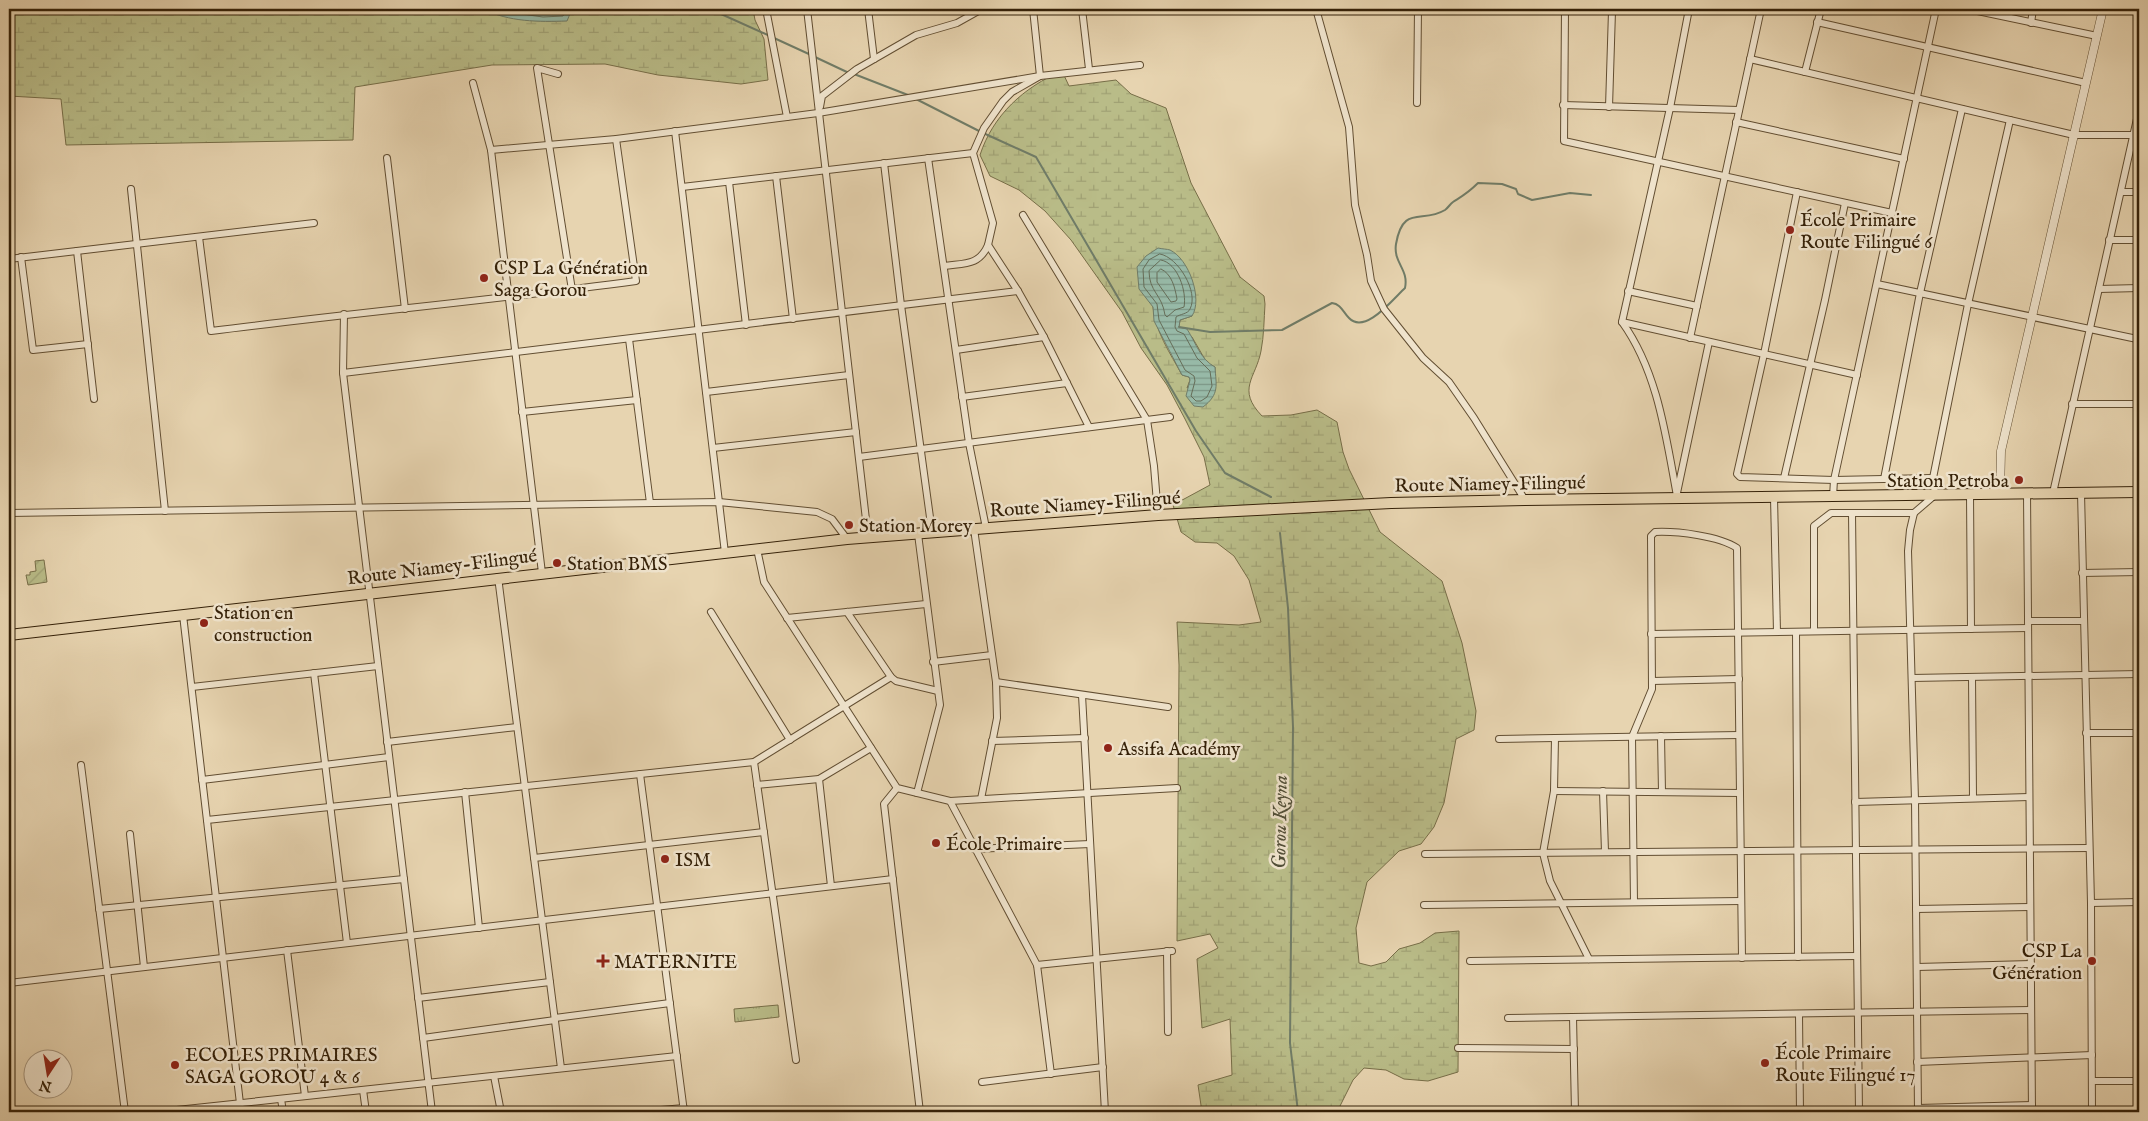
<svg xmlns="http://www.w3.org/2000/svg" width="2148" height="1121" viewBox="0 0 2148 1121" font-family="'IM FELL English',serif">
<defs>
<pattern id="grass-tufts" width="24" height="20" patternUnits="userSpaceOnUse" patternTransform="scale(1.25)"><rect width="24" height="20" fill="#b9bc88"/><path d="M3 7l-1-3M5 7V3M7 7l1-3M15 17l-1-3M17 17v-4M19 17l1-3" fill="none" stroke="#a0a174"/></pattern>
<pattern id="wetland-marsh" width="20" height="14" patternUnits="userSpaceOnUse" patternTransform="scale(1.25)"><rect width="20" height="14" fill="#b9bc88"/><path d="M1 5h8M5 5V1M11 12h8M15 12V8" fill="none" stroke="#a0a174"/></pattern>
<pattern id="garden-furrows" width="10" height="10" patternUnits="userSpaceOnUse" patternTransform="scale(1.25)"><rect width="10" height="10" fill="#b9bc88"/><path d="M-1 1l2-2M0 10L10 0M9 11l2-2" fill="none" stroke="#a0a174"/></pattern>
<pattern id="water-rules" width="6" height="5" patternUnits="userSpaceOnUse" patternTransform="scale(1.25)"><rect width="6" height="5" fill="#97b9a7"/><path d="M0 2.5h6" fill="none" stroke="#7c9686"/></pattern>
</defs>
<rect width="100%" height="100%" fill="#e7d4b0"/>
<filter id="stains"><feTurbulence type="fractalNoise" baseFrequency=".004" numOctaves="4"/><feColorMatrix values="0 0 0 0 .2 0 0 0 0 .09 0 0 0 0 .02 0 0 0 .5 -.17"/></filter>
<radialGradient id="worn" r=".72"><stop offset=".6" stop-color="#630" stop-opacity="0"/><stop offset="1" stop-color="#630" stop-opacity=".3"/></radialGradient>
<polygon fill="url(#grass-tufts)" stroke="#776e48" points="778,1005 779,1017 735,1022 734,1009"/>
<g fill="url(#wetland-marsh)" stroke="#776e48" fill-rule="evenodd">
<polygon points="13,9 753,9 755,20 764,39 768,80 741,84 658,75 605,64 492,65 355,87 353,140 66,145 61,99 9,96 9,22"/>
<path d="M1062,71L1069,86L1116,80L1131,94L1166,108L1191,183L1240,277L1264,296L1265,304C1264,319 1264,336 1261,351C1256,378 1236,389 1262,416L1291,415L1317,410L1337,422L1343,452L1349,469L1380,532L1442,581L1462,643L1476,711L1474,730L1456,739L1444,803L1434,827L1421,844L1399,851L1367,882L1356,928L1359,963L1371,966L1386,962L1399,949L1420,943L1435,933L1459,931L1458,1072L1428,1081L1404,1079L1386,1070L1364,1068L1353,1080L1337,1112H1202L1198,1085L1232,1075L1230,1019L1202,1028L1197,959L1218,948L1210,934L1177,941L1179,665L1177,622L1239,625L1261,622L1249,580L1234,556L1217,543L1195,542L1181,532L1173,505L1210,485L1204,457L1185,419L1167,385L1141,348L1122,312L1071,240L1045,211L1019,190L990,176L980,155C993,115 1024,87 1062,71ZM1153,307L1192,316L1180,320L1179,327L1192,337L1207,363L1215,367V375L1187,388L1190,380L1189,377L1182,375C1170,353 1155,331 1153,307Z"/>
</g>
<polygon fill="url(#garden-furrows)" stroke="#776e48" points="44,560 47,582 28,585 26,575 30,575 30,572 36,571 35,561"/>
<g fill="url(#water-rules)" stroke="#707c67">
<path d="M483,9H572L567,21C539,22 509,22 483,9Z"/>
<path d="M1158,248C1162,249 1167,249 1170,250C1189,259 1203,299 1192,316L1180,320L1179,327L1187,329C1196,343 1200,359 1215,367C1216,385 1220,394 1203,407L1194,406L1186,396L1190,380L1189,377L1182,375L1154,321L1153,307L1139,289L1137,267L1146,256Z"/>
</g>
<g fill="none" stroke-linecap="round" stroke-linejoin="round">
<g stroke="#666d58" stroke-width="1">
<polyline points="494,9 500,11 543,17 563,16 567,9"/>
<path d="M1160,254C1178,257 1199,292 1190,309C1188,314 1180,314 1176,317L1175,327L1177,331L1184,334L1197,358L1210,371L1212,386L1207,397L1201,401H1196L1191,396L1195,381L1194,376L1185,370L1159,320L1157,304L1144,287L1143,269L1149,260Z"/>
<path d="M1161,260C1178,263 1187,292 1184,307L1175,310L1167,317L1165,315C1162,294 1149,292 1149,271Z"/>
<path d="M1161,269C1172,274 1175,288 1177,299L1176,301L1171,302L1157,282V273Z"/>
</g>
<g stroke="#707c67" stroke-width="2">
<polyline points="686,9 721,14 770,36"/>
<polyline points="774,38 811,55"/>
<polyline points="815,57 849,73"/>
<polyline points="854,74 908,95"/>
<polyline points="916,99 981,132 1036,157 1196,431 1225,473 1271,497"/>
<path d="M1179,327L1210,332L1282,330L1332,303C1341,304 1343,312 1349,318C1365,335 1393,299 1405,288C1409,269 1393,263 1396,244C1403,204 1422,224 1445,210C1448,208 1450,204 1453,202C1464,195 1468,193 1478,183L1502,184L1516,189L1518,194L1532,200L1570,193L1591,195"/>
<polyline points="1280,533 1288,608 1293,727 1290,1043 1298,1112"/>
</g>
<g stroke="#624e32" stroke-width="8">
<g id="minor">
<polyline points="766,9 787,117"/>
<polyline points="807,9 868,537"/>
<polyline points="868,9 874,59"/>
<polyline points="1033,9 1040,76 1012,92 1003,101 984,128 973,153 993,223 988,245 1018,291 1044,337 1089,427"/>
<polyline points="1082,9 1089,69"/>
<polyline points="1316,9 1349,127 1355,205 1367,255 1371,281 1384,309 1423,358 1449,382 1474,418 1525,500"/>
<polyline points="1418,9 1505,10 1505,9"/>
<polyline points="1565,9 1564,141 1892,213"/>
<polyline points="1968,9 2097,36"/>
<polyline points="1817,22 2086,83"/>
<polyline points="2031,23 2033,9"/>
<polyline points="1750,59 2074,135 2139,135"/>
<polyline points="1805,72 1821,9"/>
<polyline points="558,74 537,68 572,290"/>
<polyline points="473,83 491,150 542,573"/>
<polyline points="1417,103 1418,9"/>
<polyline points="1563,105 1739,110"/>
<polyline points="820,107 822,96 857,69 916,35 957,23 982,9"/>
<polyline points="1609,107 1612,11 1688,11"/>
<polyline points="1736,122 1904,159"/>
<polyline points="675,131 725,553"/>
<polyline points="491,150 616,139 818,113 1040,76 1140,65"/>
<polyline points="387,158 405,309"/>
<polyline points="928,158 969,443 986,528"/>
<polyline points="884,163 901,305 932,532"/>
<polyline points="776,176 793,319"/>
<polyline points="729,182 746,325"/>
<polyline points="682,187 973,153"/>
<polyline points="131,189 165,511"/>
<polyline points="1797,192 1764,354 1737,474 1740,477 1834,480 1933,478"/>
<polyline points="2121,192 2139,192"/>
<polyline points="1023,215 1147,420 1154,466 1158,515"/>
<path d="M199,237L211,331C353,313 494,300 636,281L616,139"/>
<polyline points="2109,240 2139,240"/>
<polyline points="77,251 94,399"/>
<polyline points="21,257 33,350 88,344"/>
<polyline points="9,259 314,223"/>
<path d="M944,266C964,263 979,266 988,245"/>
<polyline points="1877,284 2137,339"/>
<polyline points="2099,289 2139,288"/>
<polyline points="1628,291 1697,306"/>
<polyline points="344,314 343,373 432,1112"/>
<polyline points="1622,322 1857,375"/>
<polyline points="1690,338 1761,9"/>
<polyline points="629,339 650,503"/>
<polyline points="956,350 1044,337"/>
<polyline points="343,373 1018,291"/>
<polyline points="706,392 849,375"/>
<polyline points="962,397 1067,383"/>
<polyline points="2072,404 2139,404"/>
<polyline points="2137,404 2137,288"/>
<polyline points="522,412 637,400"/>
<polyline points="713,448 856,432"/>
<polyline points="859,457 1170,417"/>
<polyline points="1784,478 1825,300 1845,203"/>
<polyline points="1884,479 1920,293 1962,109"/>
<polyline points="1677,493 1709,342"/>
<polyline points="2027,493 2032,1112"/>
<polyline points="2053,493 2139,110"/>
<polyline points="2081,493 2091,903 2092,1112"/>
<polyline points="1970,494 1971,629"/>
<path d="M1677,496C1666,437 1658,372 1622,322L1670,108L1689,9"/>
<polyline points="1774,497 1777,632"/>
<polyline points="1833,497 1834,480 1936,9"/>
<polyline points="9,513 719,502 817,512 832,519 847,539"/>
<polyline points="1852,513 1859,1112"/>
<polyline points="974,529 996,682 997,718 981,799"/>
<polyline points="757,549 764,582 897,788 950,801 1037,965 1051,1074"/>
<polyline points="2082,573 2139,572"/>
<polyline points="498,577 561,1068"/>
<polyline points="711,612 790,740"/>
<polyline points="847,612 891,677 896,681 938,691"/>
<polyline points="183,615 241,1112"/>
<polyline points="787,618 926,604"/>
<polyline points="2028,621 2083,621"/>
<polyline points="1814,631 1814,526 1831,513 1914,513"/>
<polyline points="1796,632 1798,957"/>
<polyline points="1651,634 2028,628"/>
<polyline points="933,662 992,655"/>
<polyline points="314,673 347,943"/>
<polyline points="1972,677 1973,798"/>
<polyline points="1912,678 2139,674"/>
<polyline points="1652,681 1739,679"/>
<polyline points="996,682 1168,707"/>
<polyline points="192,687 378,666"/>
<polyline points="1082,695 1105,1112"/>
<polyline points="2086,733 2139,733"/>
<polyline points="1661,736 1662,792"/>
<polyline points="1555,738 1554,791 1543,853 1550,881 1589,959"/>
<polyline points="1499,739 1739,735"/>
<polyline points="992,741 1085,738"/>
<polyline points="387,742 517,727"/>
<polyline points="754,762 796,1060"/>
<polyline points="81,765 125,1112"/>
<polyline points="640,774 684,1112"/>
<polyline points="819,779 831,886"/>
<polyline points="202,780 389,757"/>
<polyline points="757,785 819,779 871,748"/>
<polyline points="897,788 884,804 920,1112"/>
<polyline points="1554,791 1740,793"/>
<polyline points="1603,791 1605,852"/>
<polyline points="465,792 479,928"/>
<polyline points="917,793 940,705 918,534"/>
<polyline points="950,801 1177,788"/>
<polyline points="1855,802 2029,797"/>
<polyline points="207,820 754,762 891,677"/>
<polyline points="130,834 144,967"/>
<polyline points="974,849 1090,844"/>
<polyline points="1425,854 2089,848"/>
<polyline points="534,858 764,832"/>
<path d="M1634,902L1632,737L1652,689L1651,536L1655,532C1677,531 1719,536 1737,548L1742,958"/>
<polyline points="2091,903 2139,902"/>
<polyline points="1424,905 1741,901"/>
<polyline points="99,909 404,879"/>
<polyline points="1916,909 2030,907"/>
<polyline points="287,950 305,1096"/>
<polyline points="1167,951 1168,1032"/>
<polyline points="1470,961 1857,956"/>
<polyline points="1037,965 1172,951"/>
<polyline points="1917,967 2031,964"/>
<polyline points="9,983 893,879"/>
<polyline points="418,998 550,982"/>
<polyline points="1799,1014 1800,1112"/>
<polyline points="1573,1017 1575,1112"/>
<polyline points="555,1018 670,1003"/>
<polyline points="1508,1018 2031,1010"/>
<polyline points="423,1038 555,1020"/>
<polyline points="1458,1048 1574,1049"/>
<polyline points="1917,1062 2092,1055"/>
<polyline points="494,1076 501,1112"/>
<polyline points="2092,1081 2139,1081"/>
<polyline points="982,1082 1103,1067"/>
<polyline points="363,1090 366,1112"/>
<polyline points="281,1099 283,1112"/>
<polyline points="1918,1108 2032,1105"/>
<polyline points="158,1112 677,1056"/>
<polyline points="638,1112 684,1108"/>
<polyline points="1918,1112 1915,800 1908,551 1910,530 1914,513 1935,495 1933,478 1968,304 2010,120"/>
</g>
</g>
<g stroke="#624e32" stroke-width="9">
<polyline id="tertiary" points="2000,494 2001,451 2103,9"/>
</g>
<g stroke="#352108" stroke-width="12">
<polyline id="primary" points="9,635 847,539 1158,515 1391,503 1525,500 2139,492"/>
</g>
<use href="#minor" stroke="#efe3cc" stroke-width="6"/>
<use href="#tertiary" stroke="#efe3cc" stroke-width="8"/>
<use href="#primary" stroke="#e7d4b0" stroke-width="10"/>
</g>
<g fill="#8f2418" stroke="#efe3cc" stroke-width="2">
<circle cx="1790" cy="230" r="5"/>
<circle cx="484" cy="278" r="5"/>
<circle cx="2019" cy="480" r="5"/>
<circle cx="849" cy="525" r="5"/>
<circle cx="557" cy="563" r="5"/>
<circle cx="204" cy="623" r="5"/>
<circle cx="1108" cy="748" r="5"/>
<circle cx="936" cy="843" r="5"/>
<circle cx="665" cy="859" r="5"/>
<path d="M600.5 953.5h5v5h5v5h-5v5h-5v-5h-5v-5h5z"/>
<circle cx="2092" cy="961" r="5"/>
<circle cx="1765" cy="1063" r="5"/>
<circle cx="175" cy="1065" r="5"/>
</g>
<g text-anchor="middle" stroke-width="5" stroke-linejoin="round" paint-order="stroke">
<g font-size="19" fill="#352108" stroke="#efe3cc" text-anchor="start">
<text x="1800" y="226">École Primaire<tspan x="1800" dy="22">Route Filingué 6</tspan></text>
<text x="494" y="274">CSP La Génération<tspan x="494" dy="22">Saga Gorou</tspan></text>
<text x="2009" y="487" text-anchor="end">Station Petroba</text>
<text x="859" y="532">Station Morey</text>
<text x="567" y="570">Station BMS</text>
<text x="214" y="619">Station en<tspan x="214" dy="22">construction</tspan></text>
<text x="1118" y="755">Assifa Académy</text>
<text x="946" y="850">École Primaire</text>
<text x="675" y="866">ISM</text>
<text x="2082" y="957" text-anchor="end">CSP La<tspan x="2082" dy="22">Génération</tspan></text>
<text x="614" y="968">MATERNITE</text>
<text x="1775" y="1059">École Primaire<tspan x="1775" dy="22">Route Filingué 17</tspan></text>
<text x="185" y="1061">ECOLES PRIMAIRES<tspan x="185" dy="22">SAGA GOROU 4 &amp; 6</tspan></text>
</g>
<g font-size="19" fill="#352108" stroke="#efe3cc">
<text transform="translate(1490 483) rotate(-1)" y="7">Route Niamey-Filingué</text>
<text transform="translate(1085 503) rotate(-4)" y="7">Route Niamey-Filingué</text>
<text transform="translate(442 566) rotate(-7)" y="7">Route Niamey-Filingué</text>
</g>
<g font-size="20" font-style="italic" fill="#524f38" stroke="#efe3cc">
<text transform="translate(1279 822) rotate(-89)" y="7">Gorou Keyna</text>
</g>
</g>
<rect width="2148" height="1121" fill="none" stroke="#e7d4b0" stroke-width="30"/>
<rect x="10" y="10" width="2128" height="1101" fill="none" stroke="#352108" stroke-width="2.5"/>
<rect x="15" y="15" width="2118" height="1091" fill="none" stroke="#352108"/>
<g transform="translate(48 1074) rotate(192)"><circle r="24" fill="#efe3cc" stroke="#a5957e"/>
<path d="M0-4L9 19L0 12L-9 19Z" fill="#8f2418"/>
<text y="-8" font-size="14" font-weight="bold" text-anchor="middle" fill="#352108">N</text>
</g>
<rect width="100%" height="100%" filter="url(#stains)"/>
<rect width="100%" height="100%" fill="url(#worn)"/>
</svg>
